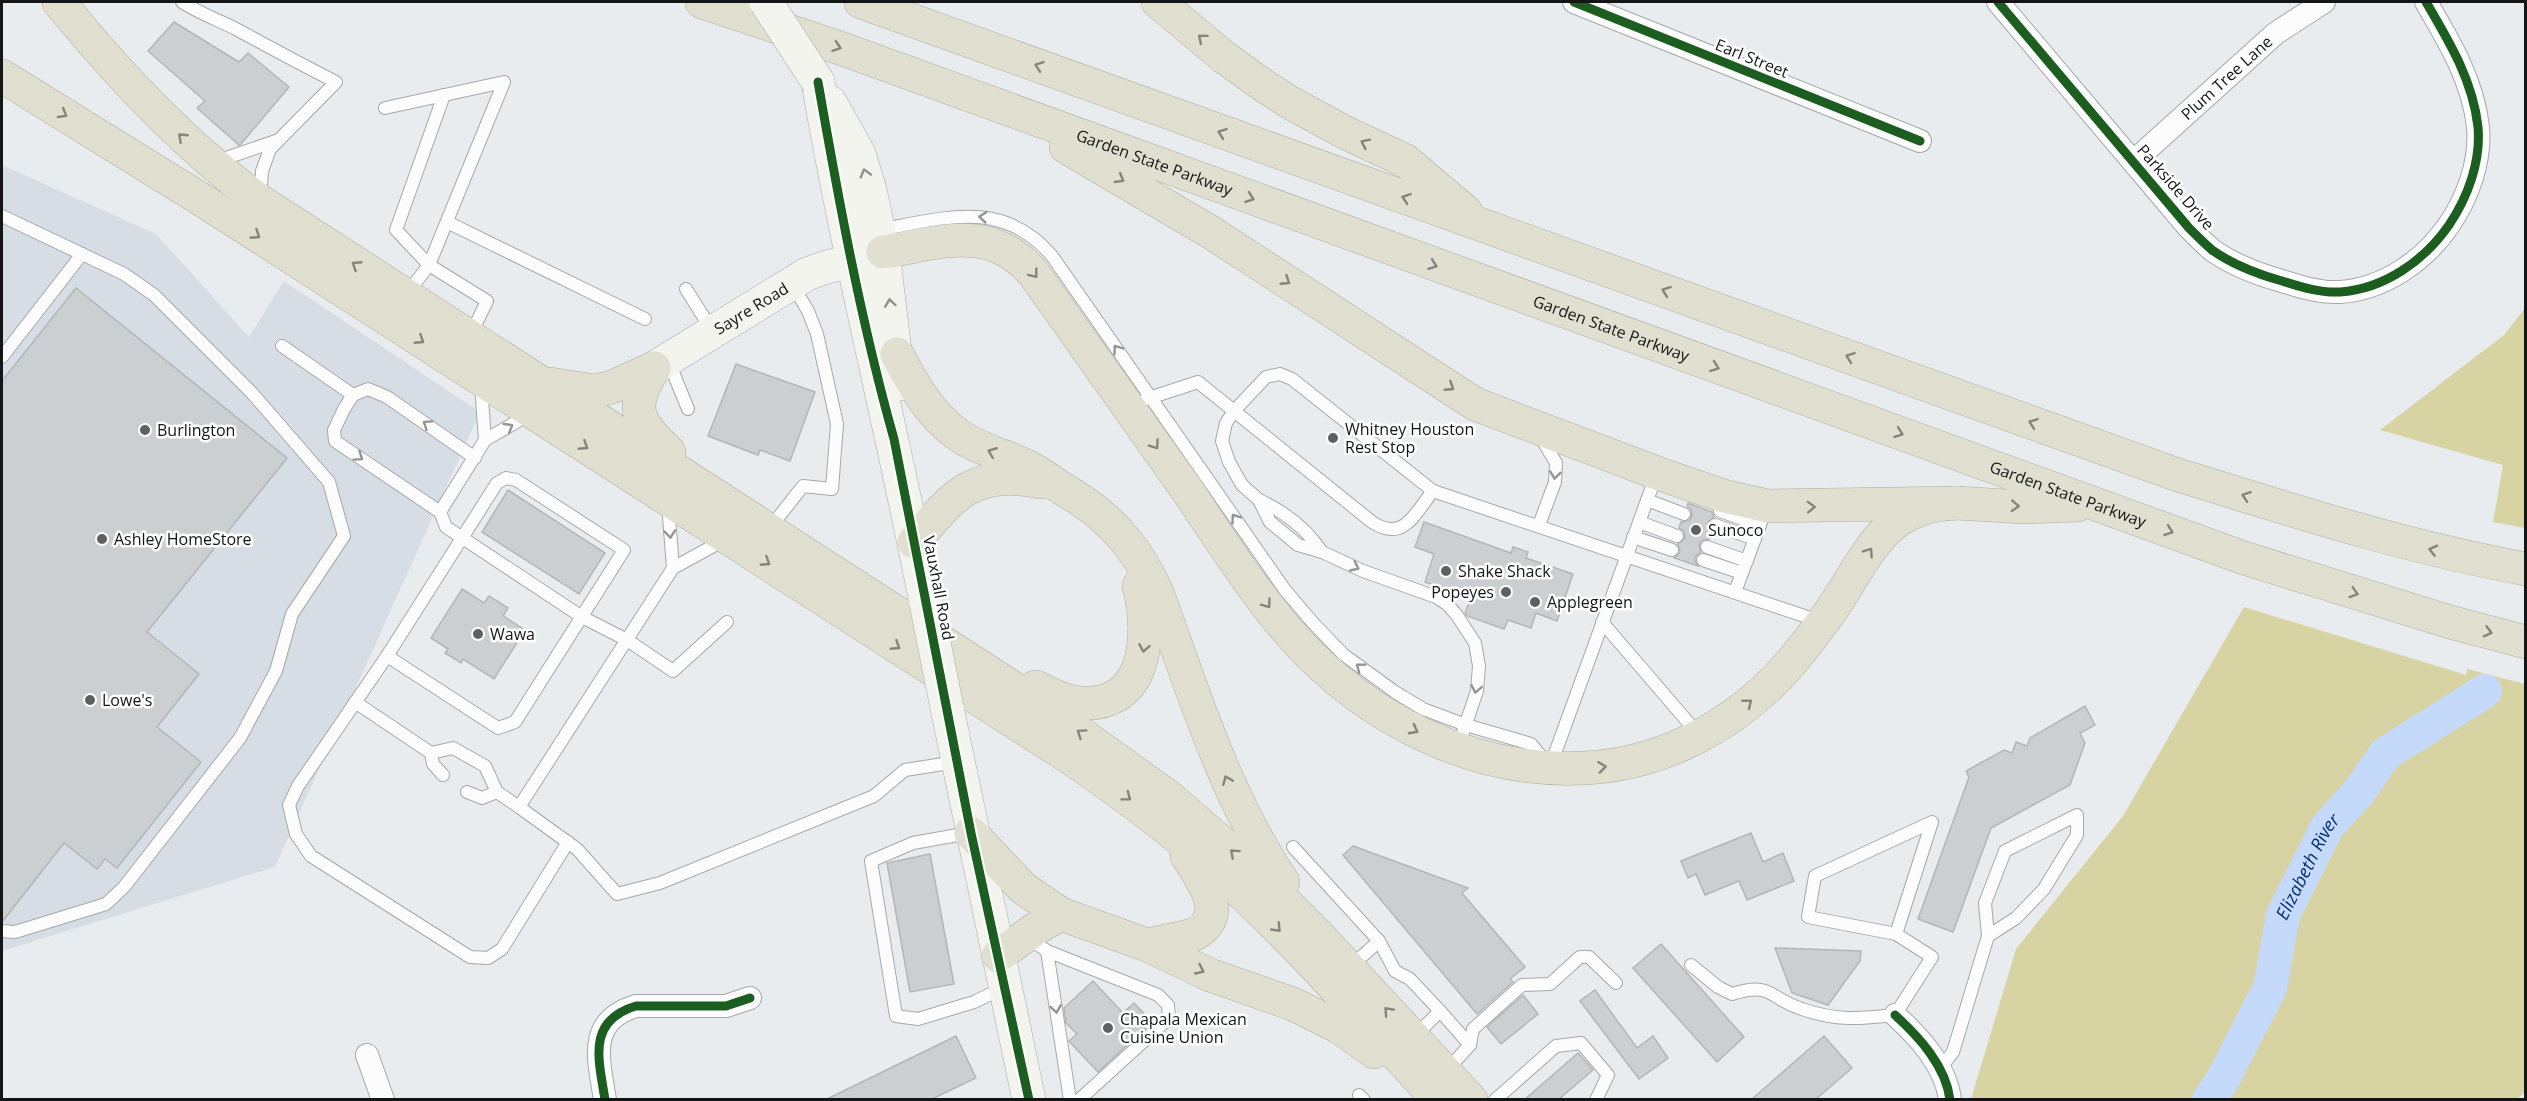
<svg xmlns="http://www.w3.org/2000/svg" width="2527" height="1101" viewBox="0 0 2527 1101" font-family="'Open Sans',sans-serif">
<rect width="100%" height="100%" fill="#e9ecef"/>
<polygon fill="#d7dde4" points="2,165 156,234 249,337 284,281 480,412 275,867 2,951"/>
<g fill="#d8d3a3">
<polygon points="2525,308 2525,528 2493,522 2503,465 2380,430 2504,335"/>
<polygon points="2244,607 2466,675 2467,669 2525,684 2526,1091 2517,1099 1971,1099 2016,949 2123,816"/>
</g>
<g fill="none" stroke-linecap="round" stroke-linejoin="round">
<path stroke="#c5dafa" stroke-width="34" id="s1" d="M2209,1100L2223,1079L2270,988L2283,915L2327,827L2359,792L2385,754L2485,691"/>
</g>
<g fill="#cccfd1" stroke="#b3b5b7" stroke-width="1.5">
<polygon points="174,22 239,62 248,53 289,87 241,144 239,145 197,108 205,101 148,51"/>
<polygon points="76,288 287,458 147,632 199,674 157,727 201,762 117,868 105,859 97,869 64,843 2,922 2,381"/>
<polygon points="736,364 815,392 790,461 760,450 758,455 708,436"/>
<polygon points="508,490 605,553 579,594 482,532"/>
<polygon points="1688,503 1712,512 1714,517 1707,523 1708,530 1712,533 1710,539 1702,540 1699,545 1701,552 1695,557 1695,561 1698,566 1674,558 1680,552 1678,544 1685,538 1684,531 1679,528 1681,522 1689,521 1692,516 1691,509 1687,506"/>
<polygon points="1424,522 1511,553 1513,547 1528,552 1526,558 1573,574 1557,621 1536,613 1531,628 1508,620 1504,629 1467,616 1465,613 1471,598 1425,582 1434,554 1415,547"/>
<polygon points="462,589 484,603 489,596 508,608 503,616 525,630 494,679 463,659 461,663 445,653 448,649 431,638"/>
<polygon points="2085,706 2095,725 2080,733 2085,743 2070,785 1991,828 1953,932 1918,919 1969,777 1966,771 2004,750 2012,753 2016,742 2027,746 2030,738"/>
<polygon points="1751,833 1763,862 1783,853 1794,881 1747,900 1739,881 1705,895 1696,874 1688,878 1681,861"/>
<polygon points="1353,846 1468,888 1462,893 1525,967 1510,979 1513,982 1477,1014 1343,855"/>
<polygon points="930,854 954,984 910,992 887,863"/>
<polygon points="1661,944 1744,1037 1717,1062 1633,968"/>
<polygon points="1775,948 1861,951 1860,961 1828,1005 1792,993"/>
<polygon points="1093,981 1123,1013 1134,1003 1152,1022 1098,1072 1069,1041 1077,1034 1066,1023 1064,1008"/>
<polygon points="1595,990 1637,1048 1653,1036 1668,1058 1639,1079 1580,1001"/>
<polygon points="1523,995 1538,1014 1501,1044 1487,1027"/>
<polygon points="956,1036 976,1078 930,1100 825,1100"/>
<polygon points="1824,1036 1852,1068 1815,1100 1751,1100"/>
<polygon points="1578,1053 1593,1070 1558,1100 1524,1100"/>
</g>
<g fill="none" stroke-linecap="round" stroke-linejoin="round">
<g stroke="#a5a8aa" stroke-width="14">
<g id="lane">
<path d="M182,2C199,13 218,20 236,29C269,47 302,65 336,82L270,149L262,171L260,197"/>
<polyline points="385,108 504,82 429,265 487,301 470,336"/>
<polyline points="216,159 223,159 276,141"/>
<polyline points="2,216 124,274 154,295 252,393 329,482 344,536 292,614 276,671 240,738 124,887 106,904 15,932 2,931"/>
<polyline points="447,222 645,319"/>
<path d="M879,230C944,218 1003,198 1052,256L1285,590L1314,624L1344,655L1395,692L1423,709L1466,725L1531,744L1544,760"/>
<polyline points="686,289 713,332"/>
<polyline points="406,295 429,265 396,230 444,95"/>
<polyline points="282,346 353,395"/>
<polyline points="2,357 82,254"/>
<polyline points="668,360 688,409"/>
<polyline points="481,385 485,440"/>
<path d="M1146,399L1198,382L1372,522C1404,543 1415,513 1433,491"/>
<polyline points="530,414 485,440 440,512 446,527 582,617 627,640 673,671 727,622"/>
<polygon points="506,478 516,480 624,550 515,722 498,728 387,656 497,483"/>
<path d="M1259,500C1285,512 1306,528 1322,552"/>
<polyline points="1647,500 1684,514"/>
<polyline points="668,504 673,568"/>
<polyline points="1720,511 1760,525"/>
<polyline points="440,512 335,441 334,430 344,409 353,395 368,389 387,397 475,458"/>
<polyline points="1639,522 1677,536"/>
<polyline points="1539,525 1555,482 1556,463 1540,436"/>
<polyline points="1715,525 1755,539"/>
<polyline points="769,529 803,486 832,489 837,424 817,334 808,311 792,284"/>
<polyline points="1633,537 1672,550"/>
<polyline points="724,540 673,568 519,807 577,849 617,894 660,883 874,796 905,770 956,762"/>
<polyline points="1707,547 1747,561"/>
<polyline points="1703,560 1742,573"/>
<polyline points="1735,592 1767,506"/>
<polyline points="1602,622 1699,735"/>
<polyline points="387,656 298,786 289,805 296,834 311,856 470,957 488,958 502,949 568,842"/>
<polyline points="355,702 431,753 453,748 485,766 497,792 519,807"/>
<polyline points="1458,747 1477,691 1479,666 1475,643 1456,614 1447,604 1436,597 1363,571 1322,552 1298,545 1270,522 1259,500 1242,485 1229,462 1222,441 1226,423 1234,411 1266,377 1280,374 1292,379 1433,491 1822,622"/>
<polyline points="431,753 433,764 443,775"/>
<polyline points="1550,767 1657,473"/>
<polyline points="467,792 482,798 497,792"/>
<polyline points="969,833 913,843 871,861 896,1016 918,1019 974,1002 1003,988"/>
<polyline points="1293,847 1379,941 1349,968"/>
<polyline points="1027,937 1047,951 1158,995 1168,1005 1169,1018 1079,1100"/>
<polyline points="1379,941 1395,971 1410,979 1440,1011"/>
<polyline points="1047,951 1070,1100"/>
<path d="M1691,965L1718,987L1732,994C1773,981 1769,999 1802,1009C1836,1021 1859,1019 1895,1015L1932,957L1896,934L1808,917L1815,876L1932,822L1896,934"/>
<polyline points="1414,1037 1440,1011 1470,1045"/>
<polyline points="1939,1070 1953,1052 1988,936 1985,903 2005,851 2077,815 2077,835 2044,889 2016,918 1988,936"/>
<polyline points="1446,1071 1470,1045 1473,1029 1522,985 1550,984 1580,957 1589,957 1616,983"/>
<polyline points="1359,1095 1364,1100"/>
<polyline points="1495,1100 1556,1046 1581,1043 1608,1075 1596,1100"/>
</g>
</g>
<g stroke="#a5a8aa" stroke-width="24">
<g id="street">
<polyline points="1574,2 1920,141"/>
<path d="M1998,2L2189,228C2196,235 2204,243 2212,250C2233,265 2257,274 2282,281C2301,287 2320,293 2340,292C2384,289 2424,261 2449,225C2468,197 2481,161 2478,127C2473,81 2449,41 2426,2"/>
<path id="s2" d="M2133,162L2276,33L2324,2"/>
<path d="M1895,1015C1919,1037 1946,1066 1950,1100"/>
<polyline points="367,1055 383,1100"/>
<path d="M605,1100C599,1060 586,1021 636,1006H726L750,998"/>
</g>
</g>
<g stroke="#a5a8aa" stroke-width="34">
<g id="secondary">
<path d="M818,82C848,257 892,429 926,603"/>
<polyline points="830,102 859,154 870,190 883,252 899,384"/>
<path id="s3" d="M654,368L807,274L830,266L852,262"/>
<polyline points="947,708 1029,1100"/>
</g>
</g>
<g stroke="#acac9b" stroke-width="34">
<g id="highway">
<path d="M59,2C119,76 184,145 260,201L1055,715L1169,797L1250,867L1321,938L1471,1100"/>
<path id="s4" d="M702,2L840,48L2244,558L2450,622L2526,642"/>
<path d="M861,2L2175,474C2291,510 2405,547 2526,569"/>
<polyline points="1158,2 1224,57 1257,81 1289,102 1346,133 1406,161 1466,212"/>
<path d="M2,76L207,203L1061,752C1117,789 1170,829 1220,873C1298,943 1367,1023 1438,1100"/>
<polyline points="1066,147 1212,233 1475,404 1657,473 1724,496 1768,506 1957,503 2023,507 2078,505"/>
<path d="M883,252C940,243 990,222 1034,274C1085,346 1136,418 1187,490C1221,540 1254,593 1294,638C1367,719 1474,774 1585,768C1663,764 1736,725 1788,666C1804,647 1820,627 1834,606C1870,553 1883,506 1957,503"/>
<path d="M897,354C913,384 929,414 957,434C977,449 1002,454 1024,465C1038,471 1050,481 1063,489C1108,515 1135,544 1157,592C1193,691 1224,794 1283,882"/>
<path d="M654,368C629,408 636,421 669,452"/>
<polyline points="550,384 595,391 612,387 654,368"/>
<path d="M914,542C954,494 973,469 1041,482"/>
<path d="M1036,687C1048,693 1061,700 1074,702C1147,713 1152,636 1139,586"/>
<polyline points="971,833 1023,888 1061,914 1147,945 1210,975 1293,1004 1339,1027 1374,1052"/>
<path d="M1147,945L1193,935C1231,916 1202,880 1187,856"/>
<polyline points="998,956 1035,929 1061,914"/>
</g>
</g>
<use href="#lane" stroke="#fcfcfd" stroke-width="12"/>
<use href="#street" stroke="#fcfcfd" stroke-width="22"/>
<use href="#secondary" stroke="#f4f4ef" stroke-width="33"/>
<use href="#highway" stroke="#e1e0d0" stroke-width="33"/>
<g stroke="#a5a8aa" stroke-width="34" stroke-linecap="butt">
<g id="secondary-bridge">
<polyline points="766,2 818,82"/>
<polyline points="926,603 947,708"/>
</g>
</g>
<use href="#secondary-bridge" stroke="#f4f4ef" stroke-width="33"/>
<g stroke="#fff" stroke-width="13">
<g id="cycleway">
<polyline points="1574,2 1920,141"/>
<path d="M1998,2L2189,228C2196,235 2204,243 2212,250C2233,265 2257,274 2282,281C2301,287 2320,293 2340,292C2384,289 2424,261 2449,225C2468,197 2481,161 2478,127C2473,81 2449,41 2426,2"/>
<path d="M818,82C839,202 861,322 894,439L971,833L1029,1100"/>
<path d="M1895,1015C1919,1037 1946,1066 1950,1100"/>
<path d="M605,1100C599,1060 586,1021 636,1006H726L750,998"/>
</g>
</g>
<use href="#cycleway" stroke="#1b5e20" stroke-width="9"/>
</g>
<defs><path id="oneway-chevron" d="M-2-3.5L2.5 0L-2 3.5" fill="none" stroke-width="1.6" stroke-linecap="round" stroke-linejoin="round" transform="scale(1.5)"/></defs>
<g stroke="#84857d">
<use href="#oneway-chevron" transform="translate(1202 38) rotate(-140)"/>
<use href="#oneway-chevron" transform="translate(837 47) rotate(19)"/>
<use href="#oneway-chevron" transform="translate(1039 66) rotate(-160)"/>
<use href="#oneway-chevron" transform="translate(63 114) rotate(31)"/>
<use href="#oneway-chevron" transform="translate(1222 133) rotate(-160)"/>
<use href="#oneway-chevron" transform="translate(182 137) rotate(-137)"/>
<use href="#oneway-chevron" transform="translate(1365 143) rotate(-154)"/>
<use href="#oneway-chevron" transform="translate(1120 179) rotate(31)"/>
<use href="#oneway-chevron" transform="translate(1250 198) rotate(20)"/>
<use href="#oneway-chevron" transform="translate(1406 198) rotate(-161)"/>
<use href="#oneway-chevron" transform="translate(256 235) rotate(33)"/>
<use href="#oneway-chevron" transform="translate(356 265) rotate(-147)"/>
<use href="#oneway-chevron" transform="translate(1433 265) rotate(20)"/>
<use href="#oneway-chevron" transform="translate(1034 274) rotate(52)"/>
<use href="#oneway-chevron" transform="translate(1286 281) rotate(33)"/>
<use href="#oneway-chevron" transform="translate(1666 291) rotate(-160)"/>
<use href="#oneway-chevron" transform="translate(420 340) rotate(33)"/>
<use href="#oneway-chevron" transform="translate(1850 357) rotate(-160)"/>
<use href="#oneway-chevron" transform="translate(1715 367) rotate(20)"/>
<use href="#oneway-chevron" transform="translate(1450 387) rotate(33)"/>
<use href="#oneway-chevron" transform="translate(2033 423) rotate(-160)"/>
<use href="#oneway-chevron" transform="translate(1899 433) rotate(20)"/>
<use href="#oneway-chevron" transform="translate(1155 445) rotate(55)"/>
<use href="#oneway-chevron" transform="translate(584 446) rotate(33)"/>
<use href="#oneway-chevron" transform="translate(992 452) rotate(-158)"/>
<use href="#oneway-chevron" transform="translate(2246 496) rotate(-161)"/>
<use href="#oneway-chevron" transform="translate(2015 506) rotate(3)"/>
<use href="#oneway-chevron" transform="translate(1811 507) rotate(-2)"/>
<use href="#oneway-chevron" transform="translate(2169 531) rotate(20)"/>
<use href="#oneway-chevron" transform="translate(2433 550) rotate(-166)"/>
<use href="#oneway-chevron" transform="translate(1869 552) rotate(-55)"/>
<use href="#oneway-chevron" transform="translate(766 562) rotate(33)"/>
<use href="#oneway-chevron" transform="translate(2354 593) rotate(17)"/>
<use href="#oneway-chevron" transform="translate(1267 604) rotate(54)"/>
<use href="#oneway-chevron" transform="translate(2488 632) rotate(15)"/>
<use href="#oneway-chevron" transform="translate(896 646) rotate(33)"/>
<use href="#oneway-chevron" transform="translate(1144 648) rotate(100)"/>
<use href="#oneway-chevron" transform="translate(1748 703) rotate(-39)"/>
<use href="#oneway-chevron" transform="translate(1414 730) rotate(28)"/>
<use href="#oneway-chevron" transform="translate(1081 733) rotate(-145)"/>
<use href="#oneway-chevron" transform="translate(1602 767) rotate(-7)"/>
<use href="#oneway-chevron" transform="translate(1227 780) rotate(-113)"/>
<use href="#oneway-chevron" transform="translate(1127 797) rotate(37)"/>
<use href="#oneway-chevron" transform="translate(1234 853) rotate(-138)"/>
<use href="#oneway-chevron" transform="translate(1277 928) rotate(46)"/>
<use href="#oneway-chevron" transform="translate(1200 970) rotate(25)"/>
<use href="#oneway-chevron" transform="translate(1388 1011) rotate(-133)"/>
</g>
<g stroke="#8f908e">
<use href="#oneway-chevron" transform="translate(865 173) rotate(-106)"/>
<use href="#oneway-chevron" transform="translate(890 303) rotate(-98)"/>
</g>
<g stroke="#939496">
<use href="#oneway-chevron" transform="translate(983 217) rotate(-174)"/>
<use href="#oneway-chevron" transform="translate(1117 349) rotate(-125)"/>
<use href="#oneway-chevron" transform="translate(427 424) rotate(-145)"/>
<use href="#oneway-chevron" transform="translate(509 427) rotate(-31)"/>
<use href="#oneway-chevron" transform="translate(359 457) rotate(34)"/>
<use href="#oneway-chevron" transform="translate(1555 475) rotate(97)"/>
<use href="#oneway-chevron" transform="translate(1235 518) rotate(-125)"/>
<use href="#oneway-chevron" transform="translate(670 534) rotate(85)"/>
<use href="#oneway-chevron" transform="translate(1355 567) rotate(25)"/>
<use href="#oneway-chevron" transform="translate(1360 667) rotate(-143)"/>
<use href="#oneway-chevron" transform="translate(1476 689) rotate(101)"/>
<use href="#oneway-chevron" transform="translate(1056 1009) rotate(81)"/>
</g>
<g fill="#5e6063" stroke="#fff" stroke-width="2">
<circle cx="145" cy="430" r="6"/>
<circle cx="1333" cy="438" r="6"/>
<circle cx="1696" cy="530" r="6"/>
<circle cx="102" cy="539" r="6"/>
<circle cx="1446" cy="571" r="6"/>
<circle cx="1506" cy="592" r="6"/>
<circle cx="1535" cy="602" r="6"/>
<circle cx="478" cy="634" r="6"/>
<circle cx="90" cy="700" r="6"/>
<circle cx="1108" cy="1028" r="6"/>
</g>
<g text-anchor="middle" stroke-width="5" stroke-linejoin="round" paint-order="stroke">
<g font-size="16" fill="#131517" stroke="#fff">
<text transform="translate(1752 58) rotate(22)" y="6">Earl Street</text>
<text dy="6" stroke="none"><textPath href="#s2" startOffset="126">Plum Tree Lane</textPath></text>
<text dy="6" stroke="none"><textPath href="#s4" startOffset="480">Garden State Parkway</textPath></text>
<text transform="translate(2176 187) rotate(49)" y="6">Parkside Drive</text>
<text dy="6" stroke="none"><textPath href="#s3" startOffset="114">Sayre Road</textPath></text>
<text dy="6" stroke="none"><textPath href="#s4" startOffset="966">Garden State Parkway</textPath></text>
<text dy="6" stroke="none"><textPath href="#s4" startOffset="1452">Garden State Parkway</textPath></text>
<text transform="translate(939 588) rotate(79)" y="6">Vauxhall Road</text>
</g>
<g font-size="16" fill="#131517" stroke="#fff" text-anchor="start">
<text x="1345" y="435">Whitney Houston<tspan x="1345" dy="18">Rest Stop</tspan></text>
<text x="157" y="436">Burlington</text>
<text x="1708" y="536">Sunoco</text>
<text x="114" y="545">Ashley HomeStore</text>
<text x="1458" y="577">Shake Shack</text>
<text x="1494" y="598" text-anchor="end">Popeyes</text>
<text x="1547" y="608">Applegreen</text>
<text x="490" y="640">Wawa</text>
<text x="102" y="706">Lowe's</text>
<text x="1120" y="1025">Chapala Mexican<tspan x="1120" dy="18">Cuisine Union</tspan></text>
</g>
<g font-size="18" font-style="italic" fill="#05306e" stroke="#fff">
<text dy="6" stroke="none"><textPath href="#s1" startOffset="256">Elizabeth River</textPath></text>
</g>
</g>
<rect width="2527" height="1101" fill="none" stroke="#131517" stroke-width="6"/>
</svg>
